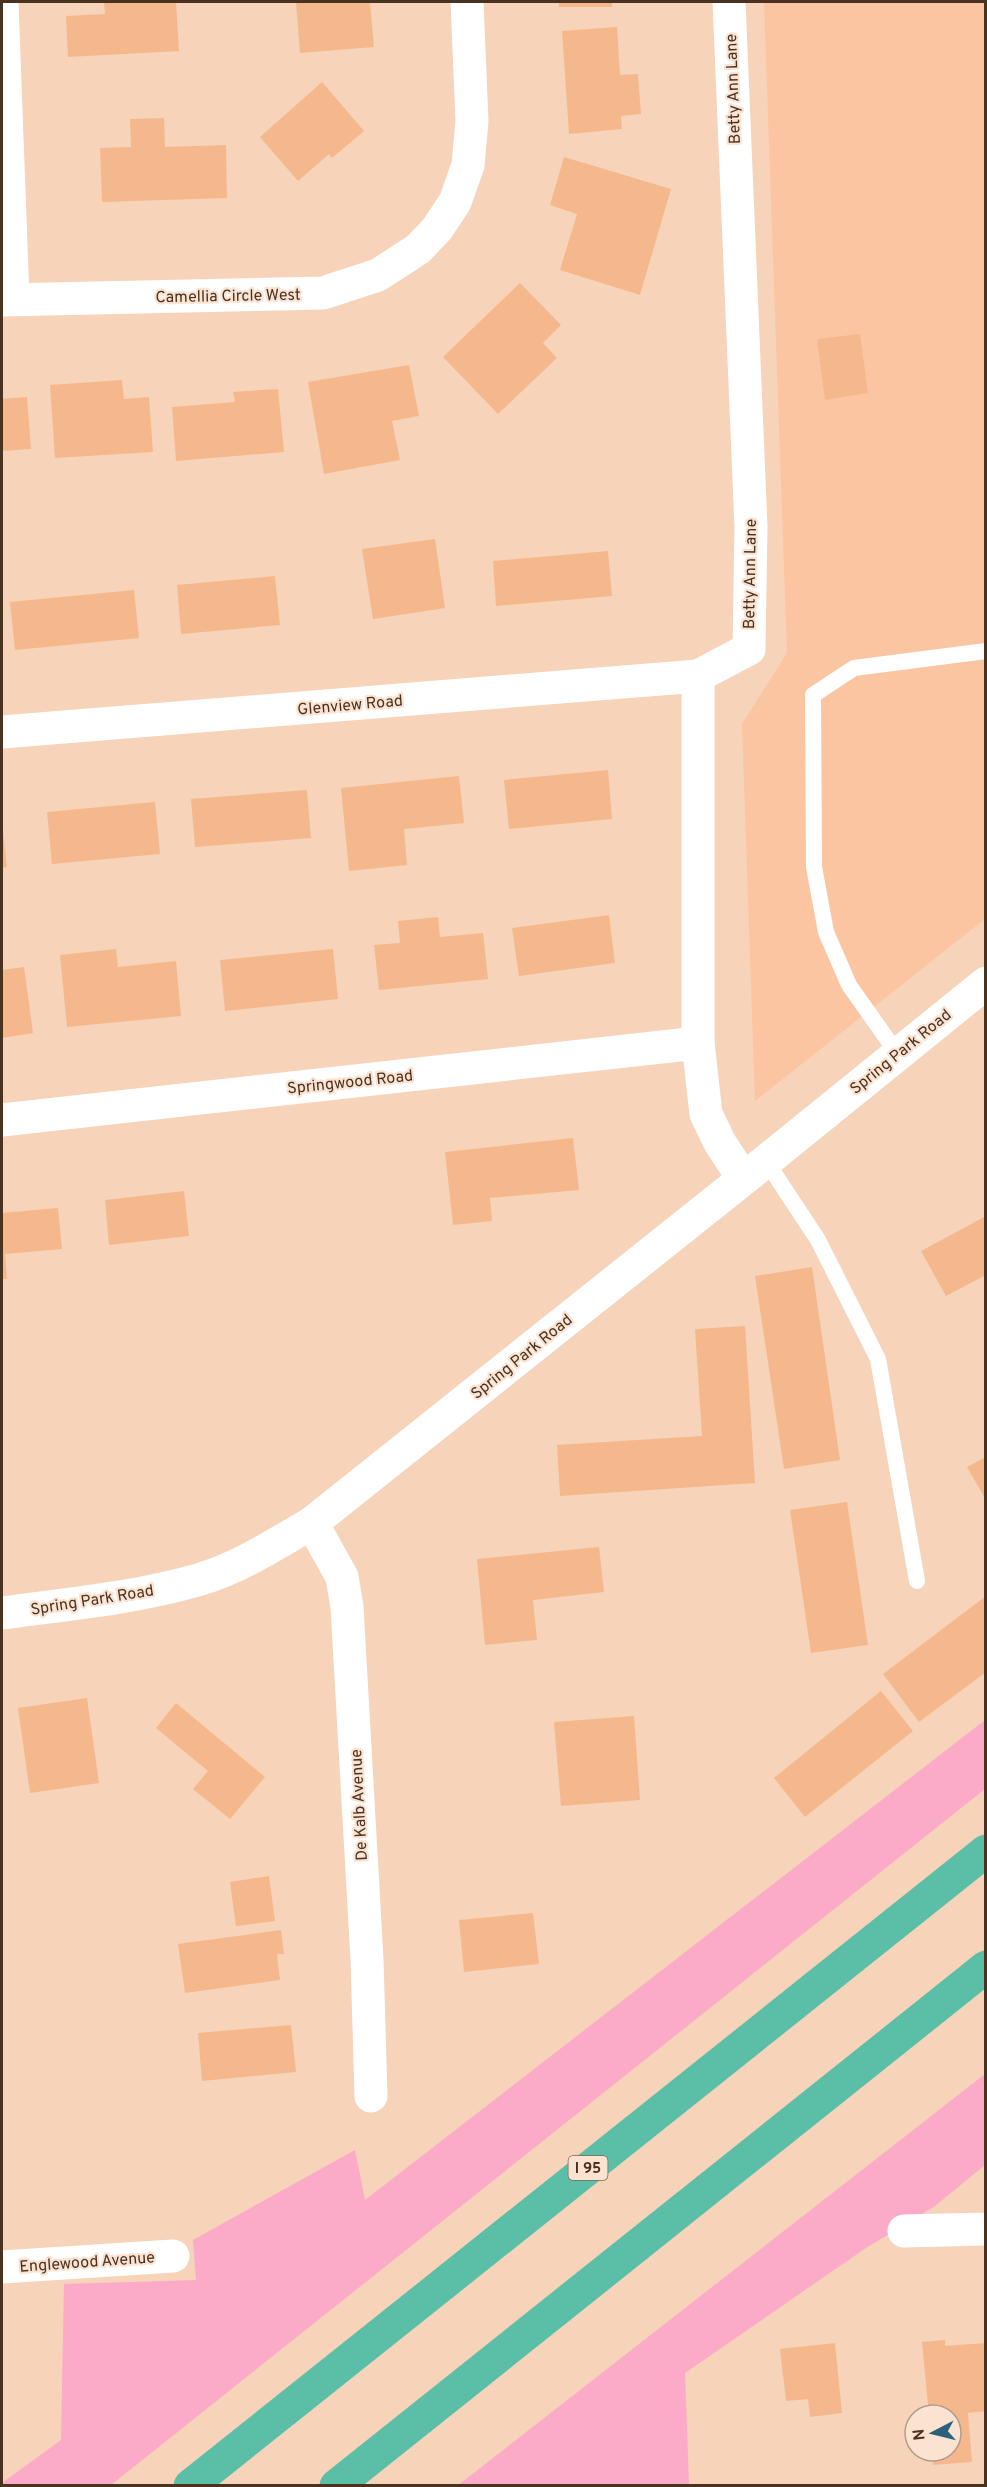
<svg xmlns="http://www.w3.org/2000/svg" width="987" height="2487" viewBox="0 0 987 2487" font-family="Overpass,sans-serif">
<rect width="100%" height="100%" fill="#f7d3ba"/>
<polygon fill="#fbc5a1" points="764,2 985,2 985,919 755,1101 742,724 787,653"/>
<g fill="#fbaac7">
<polygon points="985,1720 985,1789 111,2485 2,2485 2,2483 61,2440 64,2284 196,2280 193,2240 355,2150 365,2200"/>
<polygon points="985,2074 985,2165 935,2206 866,2248 685,2373 689,2485 457,2486"/>
</g>
<g fill="#f5b88d">
<polygon points="104,2 176,2 179,51 68,57 66,16 105,14"/>
<polygon points="296,2 370,2 374,47 300,53"/>
<rect x="559" y="2" width="53" height="5"/>
<polygon points="617,27 620,75 638,74 641,114 621,116 622,129 569,134 562,31"/>
<polygon points="322,82 364,131 332,158 329,154 298,181 260,137"/>
<polygon points="164,118 165,147 226,145 227,198 102,202 100,148 131,147 130,119"/>
<polygon points="564,157 671,189 640,295 560,270 577,214 550,205"/>
<polygon points="520,283 561,325 543,343 557,358 498,414 443,357"/>
<polygon points="860,334 868,393 825,400 817,339"/>
<polygon points="409,365 419,416 392,421 400,460 324,474 308,382"/>
<polygon points="122,380 124,399 149,397 153,452 55,458 50,385"/>
<polygon points="278,389 284,452 176,461 172,407 235,402 233,392"/>
<polygon points="27,397 31,449 2,451 2,399"/>
<polygon points="435,539 445,608 373,619 362,549"/>
<polygon points="608,551 612,596 496,606 493,561"/>
<polygon points="275,576 280,625 181,634 177,585"/>
<polygon points="134,590 139,638 15,650 10,602"/>
<polygon points="608,770 612,819 509,829 504,780"/>
<polygon points="459,776 464,823 404,829 407,865 349,871 341,788"/>
<polygon points="307,790 311,838 195,847 191,799"/>
<polygon points="155,802 160,854 52,864 47,812"/>
<polygon points="2,822 7,867 2,868"/>
<polygon points="609,915 615,963 519,976 512,928"/>
<polygon points="438,917 440,937 483,933 488,979 379,990 374,945 400,943 398,921"/>
<polygon points="116,949 118,967 176,961 181,1016 67,1027 60,955"/>
<polygon points="333,949 338,999 225,1011 220,960"/>
<polygon points="24,967 33,1033 2,1038 2,970"/>
<polygon points="573,1138 579,1190 490,1198 492,1221 453,1225 445,1152"/>
<polygon points="184,1191 189,1236 109,1245 105,1200"/>
<polygon points="58,1208 62,1249 5,1254 7,1279 2,1279 2,1213"/>
<polygon points="986,1216 986,1275 946,1296 921,1251"/>
<polygon points="812,1267 840,1460 784,1469 755,1276"/>
<polygon points="745,1326 755,1483 560,1496 557,1445 702,1436 695,1329"/>
<polygon points="986,1457 986,1500 967,1467"/>
<polygon points="847,1502 868,1645 811,1653 790,1510"/>
<polygon points="599,1547 604,1592 533,1600 537,1640 485,1645 477,1559"/>
<polygon points="986,1596 986,1672 919,1722 883,1674"/>
<polygon points="881,1691 913,1731 805,1817 774,1778"/>
<polygon points="87,1698 99,1783 30,1793 18,1708"/>
<polygon points="176,1703 265,1777 230,1819 193,1789 208,1771 156,1728"/>
<polygon points="634,1716 640,1800 561,1806 554,1722"/>
<polygon points="269,1876 275,1921 236,1926 230,1882"/>
<polygon points="533,1913 539,1964 464,1972 459,1920"/>
<polygon points="281,1930 284,1954 277,1954 280,1980 185,1993 178,1944"/>
<polygon points="291,2025 296,2072 202,2081 198,2033"/>
<polygon points="945,2340 945,2346 986,2343 986,2411 968,2413 972,2462 933,2465 932,2451 951,2451 951,2415 929,2415 922,2342"/>
<polygon points="835,2343 842,2413 810,2417 808,2399 786,2401 780,2349"/>
</g>
<g fill="none" stroke-linecap="round" stroke-linejoin="round">
<g stroke="#fff" stroke-width="16">
<polyline points="897,1053 849,985 826,932 814,867 813,695 854,668 986,651"/>
<polyline points="766,1161 818,1240 878,1359 917,1581"/>
</g>
<g stroke="#fff" stroke-width="33">
<polyline points="2,2 13,299"/>
<polyline points="2,300 323,293 378,275 418,249 437,229 455,202 468,165 472,121 467,2"/>
<polyline points="698,676 698,1043 706,1114 720,1143 743,1178"/>
<polyline points="2,732 698,676 749,649 751,527 729,2"/>
<polyline points="2,1120 698,1043"/>
<polyline points="312,1523 342,1577 347,1607 367,1959 371,2096"/>
<polyline points="904,2231 986,2229"/>
<polyline points="2,2267 173,2256"/>
</g>
<path stroke="#fff" stroke-width="33" d="M2,1613C68,1604 137,1598 201,1579C241,1567 277,1543 312,1523L766,1161L986,983"/>
<g stroke="#5bbfa8" stroke-width="33">
<polyline points="190,2486 986,1851"/>
<polyline points="336,2486 986,1967"/>
</g>
</g>
<g text-anchor="middle" stroke-width="4.5" stroke-linejoin="round" paint-order="stroke">
<rect fill="#fbe3d2" stroke="#7f6756" stroke-width="1.5" x="568.5" y="2156" width="39" height="24" rx="4.5"/>
<g font-size="15" font-weight="bold" fill="#4a3221">
<text x="588" y="2173">I 95</text>
</g>
<g font-size="16" fill="#4a3221" stroke="#fbe3d2">
<text transform="translate(732 89) rotate(-92)" y="6">Betty Ann Lane</text>
<text transform="translate(228 295) rotate(-1)" y="6">Camellia Circle West</text>
<text transform="translate(749 574) rotate(-89)" y="6">Betty Ann Lane</text>
<text transform="translate(350 704) rotate(-5)" y="6">Glenview Road</text>
<text transform="translate(900 1051) rotate(-39)" y="6">Spring Park Road</text>
<text transform="translate(350 1081) rotate(-6)" y="6">Springwood Road</text>
<text transform="translate(521 1356) rotate(-39)" y="6">Spring Park Road</text>
<text transform="translate(92 1599) rotate(-9)" y="6">Spring Park Road</text>
<text transform="translate(358 1805) rotate(-93)" y="6">De Kalb Avenue</text>
<text transform="translate(87 2261) rotate(-4)" y="6">Englewood Avenue</text>
</g>
</g>
<rect width="987" height="2487" fill="none" stroke="#4a3221" stroke-width="6"/>
<g transform="translate(933 2433) rotate(263)"><circle r="28" fill="#fbe3d2" stroke="#b49c8b" stroke-width="1.5"/>
<path d="M0-4.5L10 22L0 15L-10 22Z" fill="#2d607d"/>
<text y="-9" font-size="16" font-weight="bold" text-anchor="middle" fill="#4a3221">N</text>
</g>
</svg>
